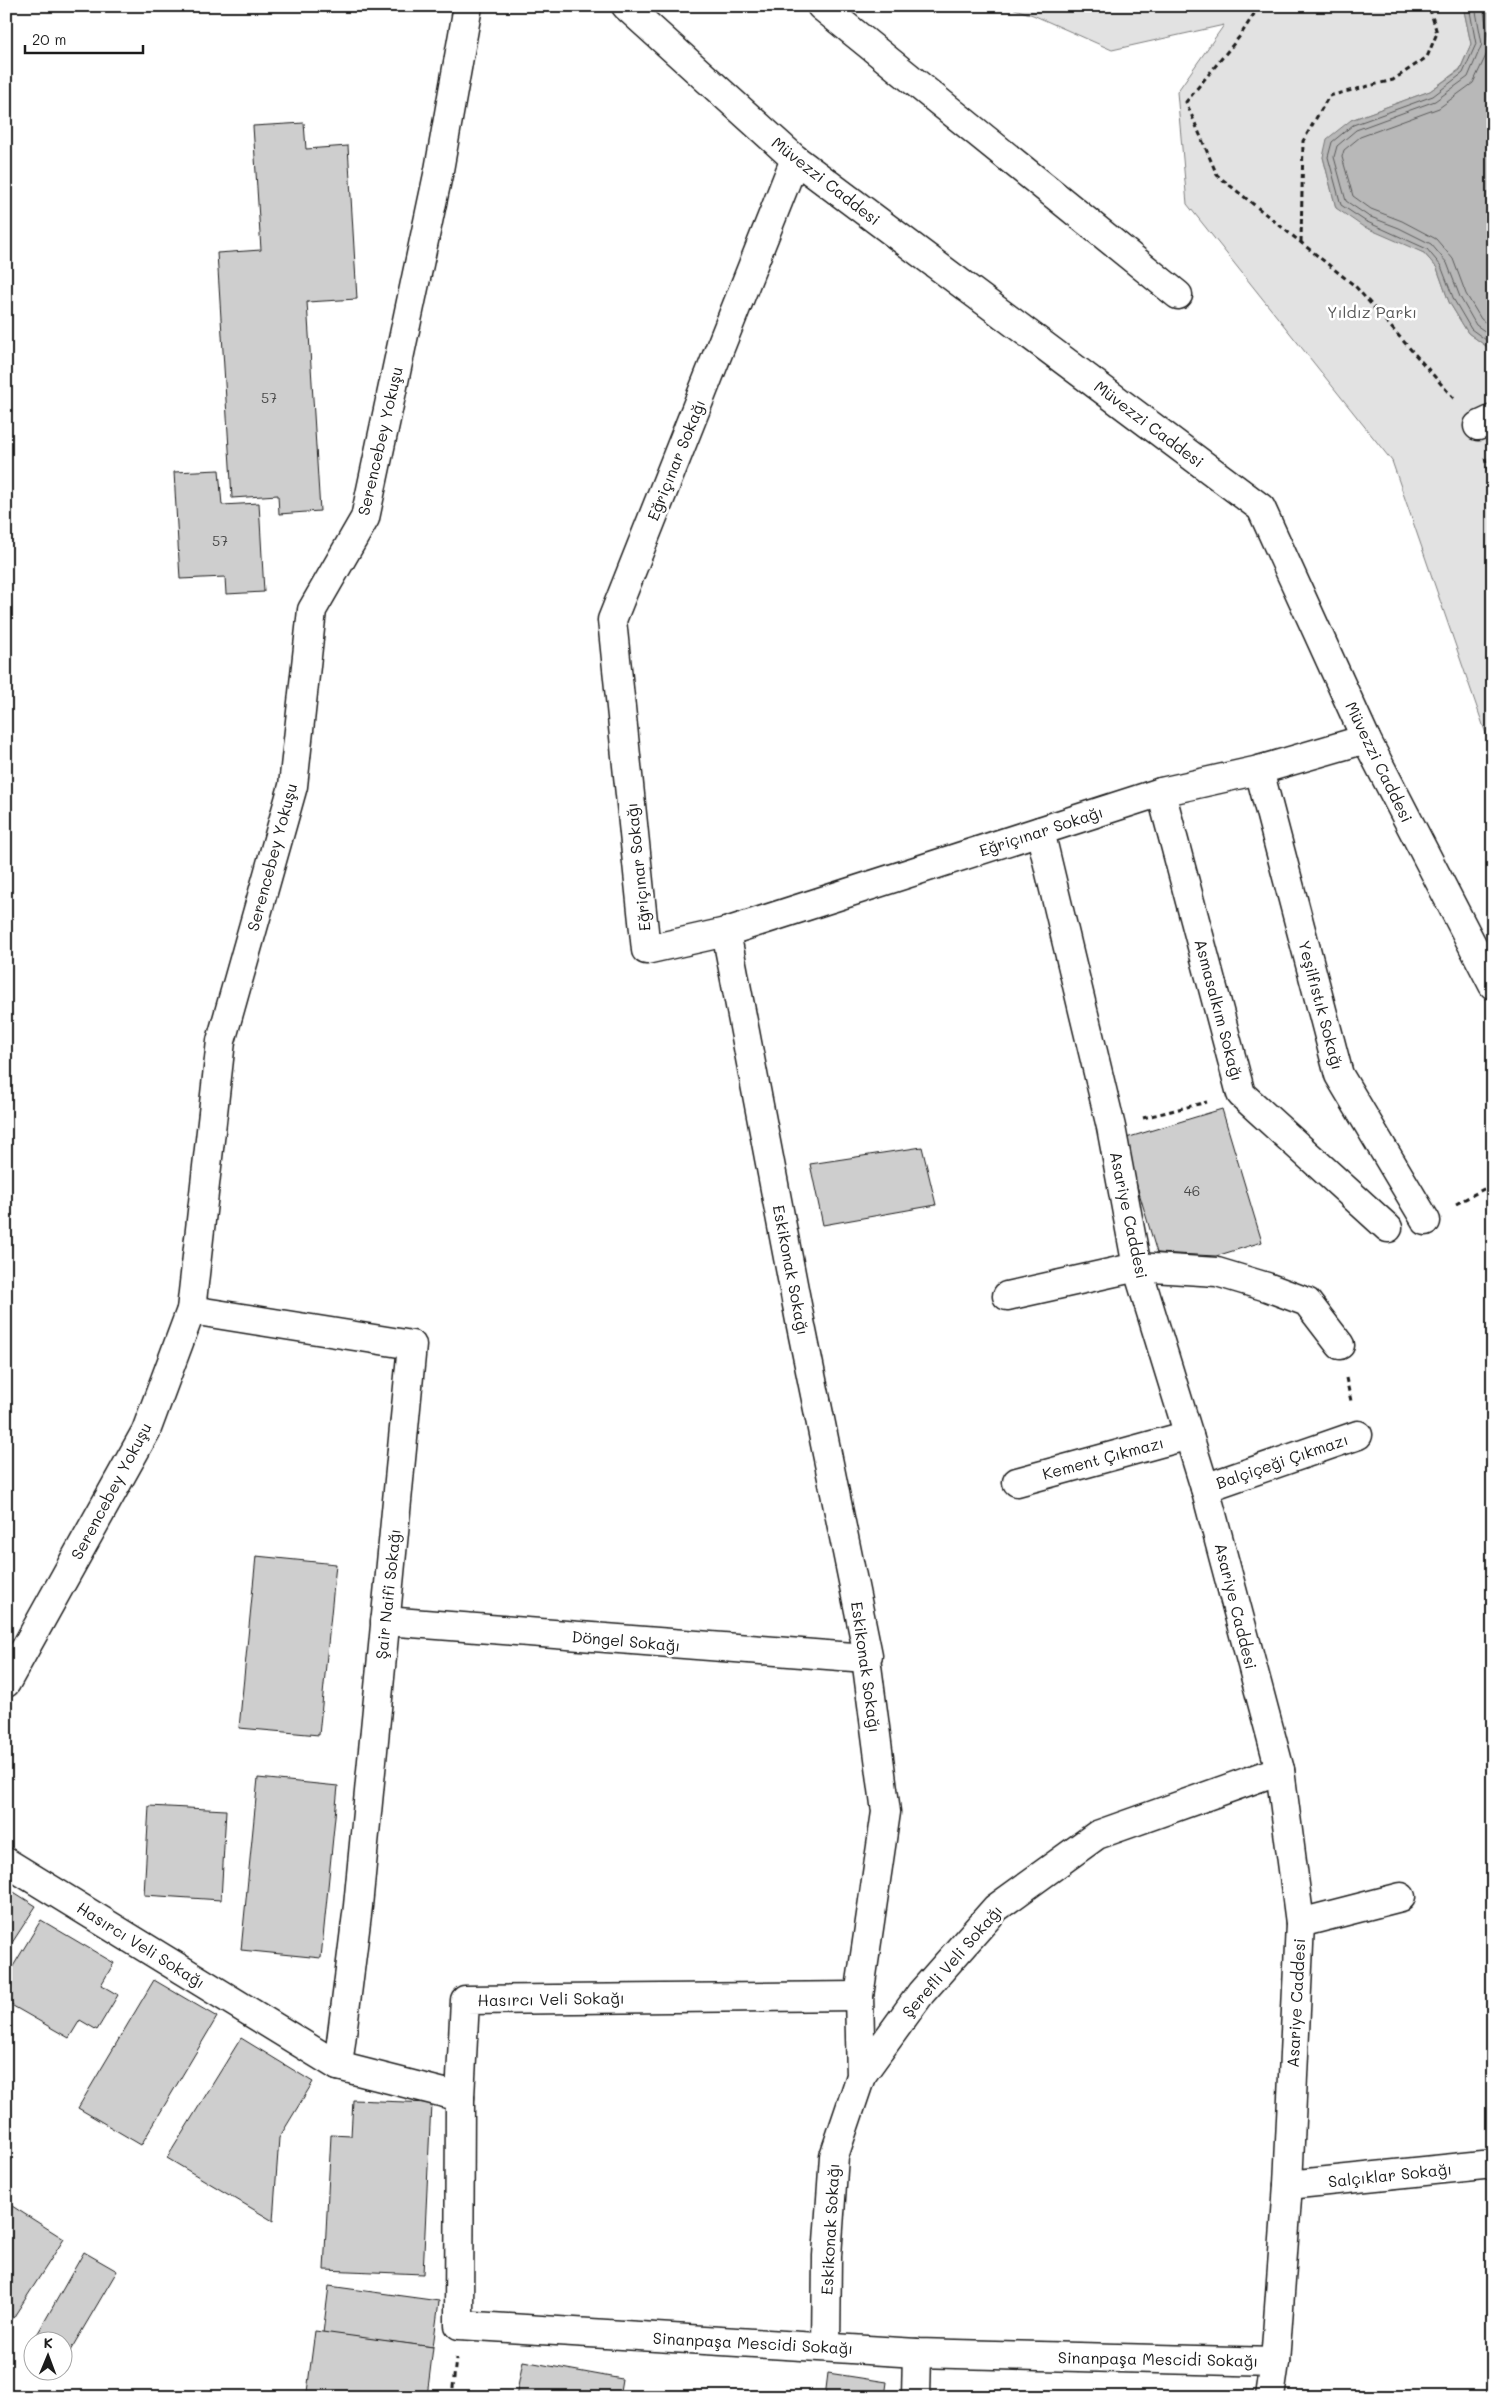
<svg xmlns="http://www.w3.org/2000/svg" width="1499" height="2403" viewBox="0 0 1499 2403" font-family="Mali,sans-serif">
<rect width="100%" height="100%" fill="#fff"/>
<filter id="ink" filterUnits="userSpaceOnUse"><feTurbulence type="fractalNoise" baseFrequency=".02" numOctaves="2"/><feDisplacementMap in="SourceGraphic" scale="10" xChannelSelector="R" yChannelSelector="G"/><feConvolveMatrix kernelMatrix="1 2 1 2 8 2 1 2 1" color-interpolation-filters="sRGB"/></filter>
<g filter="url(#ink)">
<polygon fill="#e2e2e2" stroke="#7f7f7f" points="1006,6 1463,6 1471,44 1460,69 1430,91 1351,120 1323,157 1336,208 1424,253 1437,268 1449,302 1468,333 1493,351 1493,754 1392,461 1187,204 1177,92 1224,25 1112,50 1033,15"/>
<polygon fill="#b8b8b8" stroke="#7a7a7a" points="1463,6 1493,6 1493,351 1468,333 1449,302 1437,268 1424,253 1362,226 1336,208 1323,157 1327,139 1351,120 1430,91 1460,70 1471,44"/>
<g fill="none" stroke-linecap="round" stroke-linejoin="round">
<g stroke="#5a5a5a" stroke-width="1">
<polyline points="1469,6 1476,44 1463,73 1433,96 1353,125 1332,142 1328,157 1341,205 1365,221 1427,249 1441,266 1454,300 1471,329 1493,345"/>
<polyline points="1475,6 1482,44 1468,77 1435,101 1356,130 1337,146 1334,157 1346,201 1368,216 1399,228 1431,244 1447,263 1460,297 1476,325 1493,337"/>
<polyline points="1483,6 1490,47 1473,83 1439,108 1360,137 1344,150 1342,157 1353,196 1371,209 1402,221 1436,239 1453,259 1466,294 1481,319 1493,328"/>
</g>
</g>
<g fill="#cecece" stroke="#1c1c1c">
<polygon points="304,123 306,149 348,146 357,299 307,302 320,511 279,514 278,495 232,498 217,253 261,250 253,126"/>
<polygon points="219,470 222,505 259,503 264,592 226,594 225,577 180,579 174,472"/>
<polygon points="1222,1109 1262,1242 1216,1256 1157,1253 1123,1139"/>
<polygon points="922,1147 936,1205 823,1225 810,1164"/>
<polygon points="256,1556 336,1564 319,1735 239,1728"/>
<polygon points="258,1778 338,1786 321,1958 241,1950"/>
<polygon points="149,1806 226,1810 221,1900 144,1895"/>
<polygon points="9,1889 36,1906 6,1952 6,1892"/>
<polygon points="41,1920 114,1963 101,1985 118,1995 97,2030 80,2020 69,2038 6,2002 6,1978"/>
<polygon points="154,1980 217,2017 141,2145 78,2108"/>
<polygon points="241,2038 313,2082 279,2138 273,2221 167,2158"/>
<polygon points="353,2100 431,2103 423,2274 324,2270 331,2135 351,2136"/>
<polygon points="12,2206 64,2239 6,2329 6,2214"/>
<polygon points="84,2252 117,2271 70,2351 62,2346 62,2340 34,2340"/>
<polygon points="329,2286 439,2301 433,2347 323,2333"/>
<polygon points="315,2331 433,2347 427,2397 346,2397 307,2392"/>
<polygon points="523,2361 622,2379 619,2397 516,2397"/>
<polygon points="828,2373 887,2382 885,2397 825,2397"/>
</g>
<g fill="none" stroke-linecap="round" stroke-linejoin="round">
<g stroke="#1c1c1c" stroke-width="31">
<g id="minor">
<polyline points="626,6 795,159 1261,508 1366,739 1493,985"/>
<polyline points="821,6 1178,295"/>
<polyline points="795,159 612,620 646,950 726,932 1161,792 1259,770 1366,739"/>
<polyline points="1478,426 1493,419"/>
<polyline points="1259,770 1339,1075 1426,1221"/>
<polyline points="1161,792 1241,1094 1388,1228"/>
<polyline points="1040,831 1111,1127 1137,1267 1205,1488 1280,1770 1300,1923 1288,2185 1275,2362 1270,2397"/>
<polyline points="726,932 801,1326 868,1655 866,1658 886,1812 859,1996 861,2076 834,2156 827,2256 826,2347"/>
<polyline points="1007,1296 1137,1267 1217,1272 1267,1287 1307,1302 1340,1345"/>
<polyline points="191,1310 412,1345 358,1906 338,2066"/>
<polyline points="1017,1482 1189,1435"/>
<polyline points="1205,1488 1358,1435"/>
<polyline points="385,1621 866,1658"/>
<polyline points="6,1683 146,1431 191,1310 221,1041 293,786 312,610 365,518 439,170 468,6"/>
<polyline points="6,1862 338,2066 460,2097 465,2000 859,1996"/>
<polyline points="1300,1923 1401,1897"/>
<polyline points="861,2076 921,1993 996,1908 1097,1835 1280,1770"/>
<polyline points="460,2097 459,2325 917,2353 1275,2362"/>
<polyline points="1288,2185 1493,2164"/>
<polyline points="916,2397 917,2353"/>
</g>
</g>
<g stroke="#1c1c1c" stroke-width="3" stroke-dasharray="5 4" stroke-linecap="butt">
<polyline points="1259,6 1240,36 1186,102 1217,175 1355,286 1456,401"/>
<polyline points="1301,242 1303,141 1329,96 1393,80 1427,57 1437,33 1429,6"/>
<polyline points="1485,458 1493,494"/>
<polyline points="1143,1118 1207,1102"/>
<polyline points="1456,1204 1493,1184"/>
<polyline points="1346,1378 1351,1401"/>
<polyline points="452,2397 456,2358"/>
</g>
<use href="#minor" stroke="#fff" stroke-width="28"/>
</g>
</g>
<g text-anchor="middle" stroke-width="5" stroke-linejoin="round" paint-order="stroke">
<g font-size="14" fill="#484848">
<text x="269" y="403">57</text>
<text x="220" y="546">57</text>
<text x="1192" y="1196">46</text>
</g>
<g font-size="16" fill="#1c1c1c" stroke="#fff">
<text transform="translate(826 181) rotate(38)" y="6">Müvezzi Caddesi</text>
<text transform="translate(1149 424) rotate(37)" y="6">Müvezzi Caddesi</text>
<text transform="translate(380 441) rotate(-77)" y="6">Serencebey Yokuşu</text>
<text transform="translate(676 460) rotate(-68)" y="6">Eğriçınar Sokağı</text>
<text transform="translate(1379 762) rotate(64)" y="6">Müvezzi Caddesi</text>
<text transform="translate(1041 831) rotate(-18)" y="6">Eğriçınar Sokağı</text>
<text transform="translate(272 857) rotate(-75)" y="6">Serencebey Yokuşu</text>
<text transform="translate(638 867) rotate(-96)" y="6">Eğriçınar Sokağı</text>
<text transform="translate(1321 1005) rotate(75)" y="6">Yeşilfıstık Sokağı</text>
<text transform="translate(1219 1010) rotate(75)" y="6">Asmasalkım Sokağı</text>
<text transform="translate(1129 1215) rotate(78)" y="6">Asariye Caddesi</text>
<text transform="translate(791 1270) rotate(79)" y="6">Eskikonak Sokağı</text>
<text transform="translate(1103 1458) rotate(-15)" y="6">Kement Çıkmazı</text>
<text transform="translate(1282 1461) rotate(-19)" y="6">Balçiçeği Çıkmazı</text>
<text transform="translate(111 1491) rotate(-62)" y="6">Serencebey Yokuşu</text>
<text transform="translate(388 1594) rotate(-84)" y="6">Şair Naifi Sokağı</text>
<text transform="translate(1236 1606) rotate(76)" y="6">Asariye Caddesi</text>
<text transform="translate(626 1641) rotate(5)" y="6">Döngel Sokağı</text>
<text transform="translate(866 1667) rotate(82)" y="6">Eskikonak Sokağı</text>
<text transform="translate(141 1945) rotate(32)" y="6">Hasırcı Veli Sokağı</text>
<text transform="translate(952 1961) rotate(-49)" y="6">Şerefli Veli Sokağı</text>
<text transform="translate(551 1999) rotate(-1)" y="6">Hasırcı Veli Sokağı</text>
<text transform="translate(1296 2003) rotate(-87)" y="6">Asariye Caddesi</text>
<text transform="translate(1390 2175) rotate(-6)" y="6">Salçıklar Sokağı</text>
<text transform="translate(830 2229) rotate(-87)" y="6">Eskikonak Sokağı</text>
<text transform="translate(753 2343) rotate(3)" y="6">Sinanpaşa Mescidi Sokağı</text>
<text transform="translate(1158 2359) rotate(1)" y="6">Sinanpaşa Mescidi Sokağı</text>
</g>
<g font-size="16" fill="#575757" stroke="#fff">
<text x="1372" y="318">Yıldız Parkı</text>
</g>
</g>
<rect width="1499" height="2403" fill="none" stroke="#fff" stroke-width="25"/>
<rect x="12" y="12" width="1474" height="2378" fill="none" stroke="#1c1c1c" stroke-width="2" filter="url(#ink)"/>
<g transform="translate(48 2356) rotate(1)"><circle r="24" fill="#ffffff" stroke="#a4a4a4"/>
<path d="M0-4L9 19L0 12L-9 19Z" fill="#1c1c1c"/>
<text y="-8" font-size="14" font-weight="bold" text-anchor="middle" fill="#1c1c1c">K</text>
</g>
<path d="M25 45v8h118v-8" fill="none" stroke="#1c1c1c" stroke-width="2.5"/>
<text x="32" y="45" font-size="15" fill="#1c1c1c" stroke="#ffffff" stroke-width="4" paint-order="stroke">20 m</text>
</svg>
